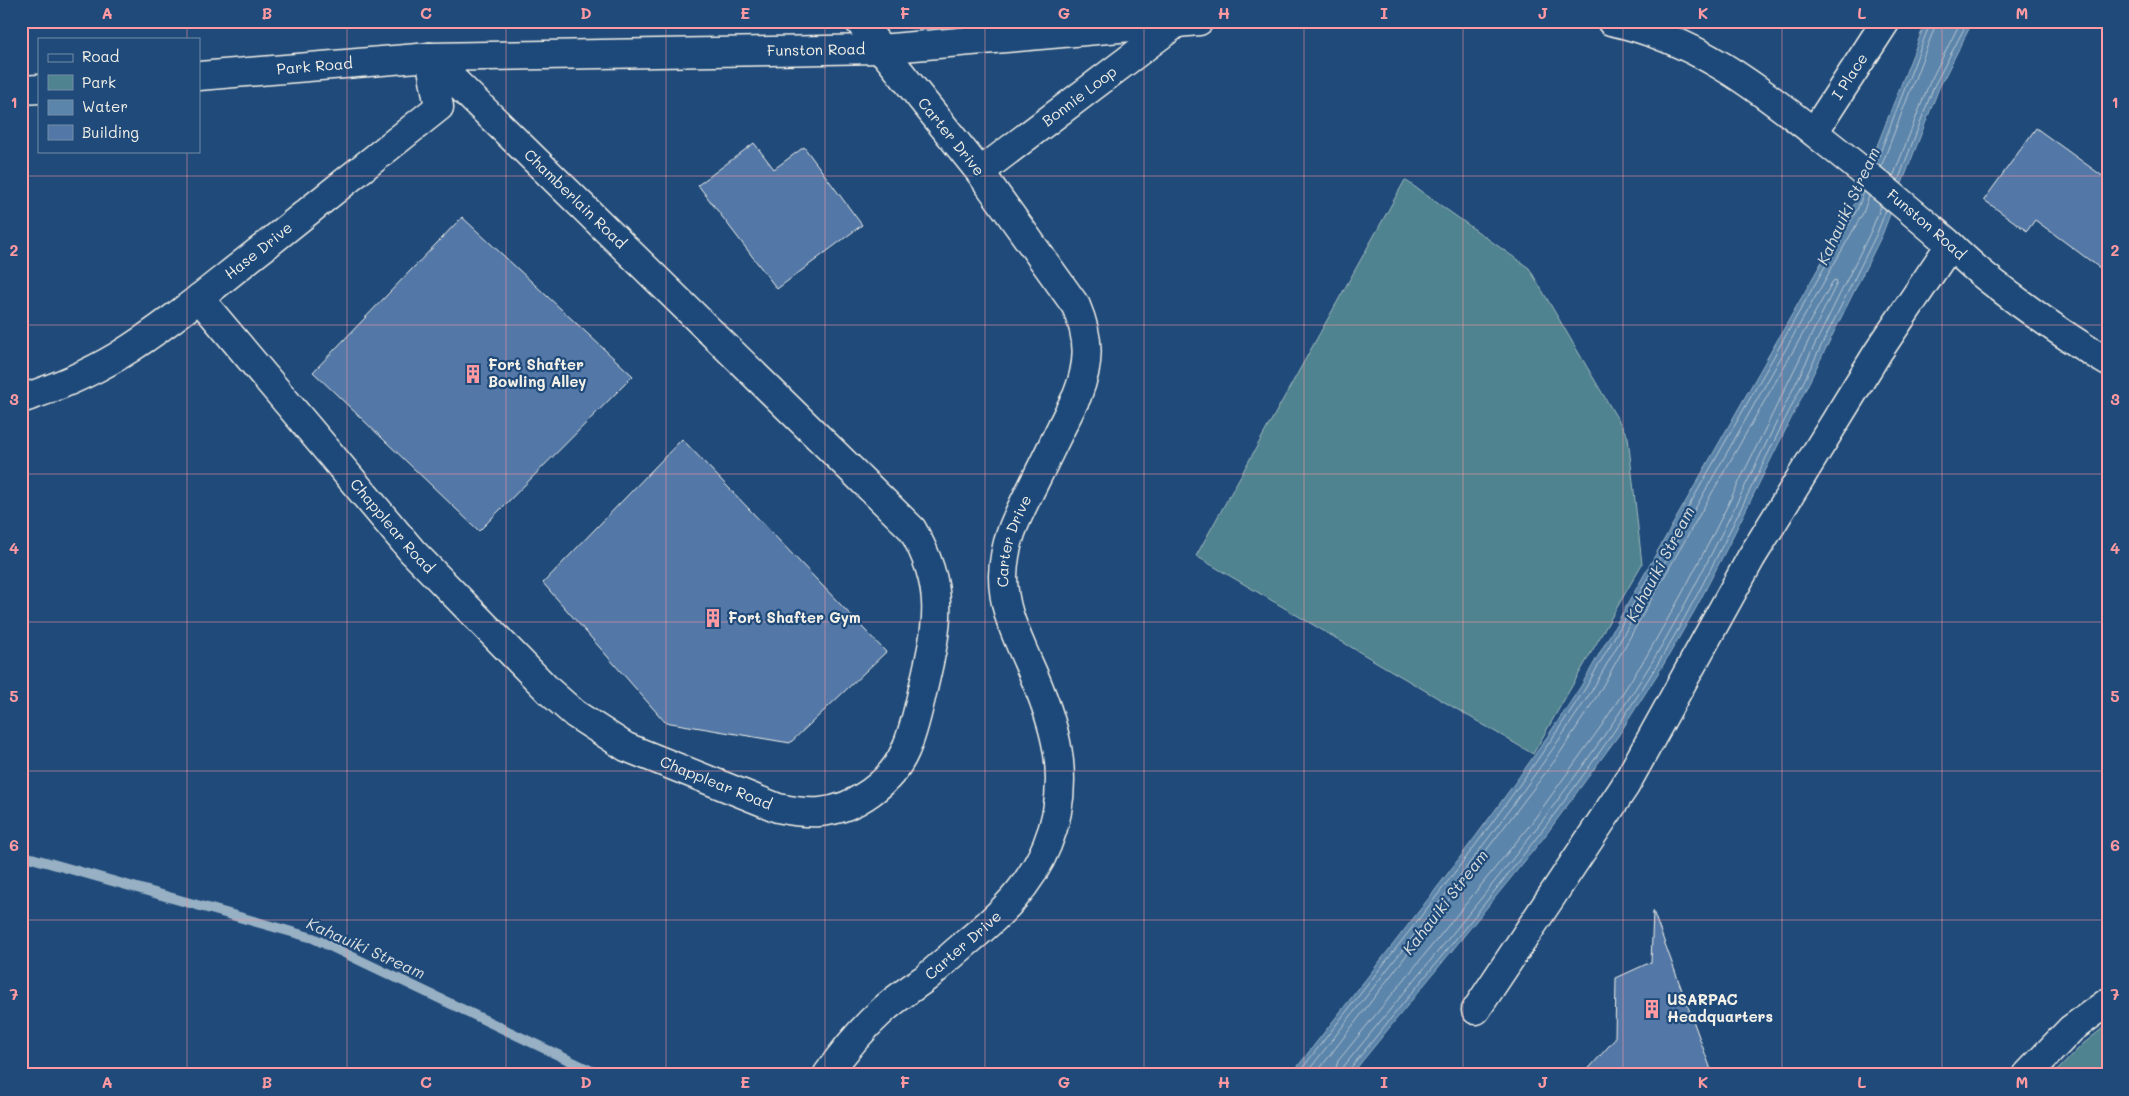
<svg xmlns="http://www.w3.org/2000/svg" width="2129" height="1096" viewBox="0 0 2129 1096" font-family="Mali,sans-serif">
<rect width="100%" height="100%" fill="#1f4a7a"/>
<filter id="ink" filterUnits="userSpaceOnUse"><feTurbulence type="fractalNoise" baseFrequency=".02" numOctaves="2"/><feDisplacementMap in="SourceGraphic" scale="10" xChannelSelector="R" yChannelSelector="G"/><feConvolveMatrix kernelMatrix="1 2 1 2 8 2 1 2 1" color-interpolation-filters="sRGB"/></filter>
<g filter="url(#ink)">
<g fill="#4f838f" stroke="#a2babc">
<polygon points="1405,180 1529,268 1628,437 1642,564 1533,754 1196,556"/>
<polygon points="2108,1024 2108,1075 2053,1075 2083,1044"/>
</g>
<path fill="#5b85ab" stroke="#98b0c3" d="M1926,21H1973L1939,88L1882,235L1727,548L1696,608L1662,667L1618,736L1545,836L1351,1075H1291C1390,947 1493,822 1581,686L1853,207Z"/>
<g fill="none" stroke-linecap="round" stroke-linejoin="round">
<g stroke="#b7c6d0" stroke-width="1">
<polyline points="1876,163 1931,21"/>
<polyline points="1881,167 1937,21"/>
<polyline points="1893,177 1929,84 1961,21"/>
<polyline points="1898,181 1934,86 1968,21"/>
<path d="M1297,1075C1395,948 1498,824 1585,689L1857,210L1864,192"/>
<path d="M1305,1075C1402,949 1504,826 1591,692L1863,213L1869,196"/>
<polyline points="1315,1075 1556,759 1597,696 1652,598 1833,281 1836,280 1837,283 1711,539 1679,599 1646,657 1602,725 1530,825 1338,1061 1334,1075"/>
<path d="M1341,1075L1344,1066C1450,935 1564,806 1652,662C1690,599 1722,533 1754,468C1793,389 1832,310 1871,231L1881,206"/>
<path d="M1347,1075L1349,1070C1455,938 1569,809 1657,665C1696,602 1727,536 1760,470C1799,391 1838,312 1877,233L1886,210"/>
</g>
<polyline stroke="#98b0c3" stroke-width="10" points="21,855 313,938 600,1075"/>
</g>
<g fill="#5378a7" stroke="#f4f1e8">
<polygon points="2036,128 2108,180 2108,274 2035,220 2027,231 1984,200"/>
<polygon points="754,143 774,169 804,147 862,225 777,289 698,185"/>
<polygon points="462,217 633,376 479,531 313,372"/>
<polygon points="2108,280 2108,290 2103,286"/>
<polygon points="682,439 886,652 790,743 665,722 543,583"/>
<polygon points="1653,911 1713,1075 1583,1075 1615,1039 1616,978 1651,962"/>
</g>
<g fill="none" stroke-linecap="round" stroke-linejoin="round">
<g stroke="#f4f1e8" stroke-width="31">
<g id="minor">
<path id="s1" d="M1611,21C1695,39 1756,86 1821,138C1864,172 1906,206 1947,242C1960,254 1972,266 1986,277C2025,308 2066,337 2108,362"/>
<path id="s2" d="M199,76L430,57L880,49L1199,21"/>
<polyline points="21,90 39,89"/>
<path id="s3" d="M1814,132L1886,21"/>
<path id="s4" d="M980,172L1178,22"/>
<path id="s5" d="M199,298L412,551L549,691L575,714L626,747L778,808C792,811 805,813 820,812C855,809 891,783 905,751C914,731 918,710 923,689C938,624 947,589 912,529L430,57"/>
<path id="s6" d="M21,399C55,388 88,374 118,356C170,324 216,284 264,247C322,200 380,154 439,107L430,57"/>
<polyline points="1476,1010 1625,786 1751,558 1878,352 1950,245"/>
<path id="s7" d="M827,1075C843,1052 861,1030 882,1011C896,998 912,988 927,977C940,966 953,954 966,943C1000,915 1030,887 1047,845C1074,780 1055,721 1027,660C1015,632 1003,608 1003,576C1004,537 1020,512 1036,479C1050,451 1063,423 1077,396C1090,363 1090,339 1076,306L980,172L859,21"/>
<polyline points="2027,1075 2071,1029 2108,1002"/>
</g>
</g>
<use href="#minor" stroke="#1f4a7a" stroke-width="28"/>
</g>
</g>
<path fill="none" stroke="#ff9aa2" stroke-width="1" stroke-opacity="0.55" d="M187,21V39M347,21V1075M506,21V1075M666,21V1075M825,21V1075M985,21V1075M1144,21V1075M1304,21V1075M1463,21V1075M1623,21V1075M1782,21V1075M1942,21V1075M187,151V1075M21,176H2108M21,325H2108M21,474H2108M21,622H2108M21,771H2108M21,920H2108"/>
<defs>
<g id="building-bare" transform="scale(1.5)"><path d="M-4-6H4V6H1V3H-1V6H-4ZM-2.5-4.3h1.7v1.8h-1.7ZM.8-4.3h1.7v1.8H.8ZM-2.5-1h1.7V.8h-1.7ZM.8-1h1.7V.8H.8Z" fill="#ff9aa2" stroke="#1f4a7a" stroke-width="2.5" paint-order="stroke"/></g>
</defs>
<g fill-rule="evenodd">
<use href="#building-bare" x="473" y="374"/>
<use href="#building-bare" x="713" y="618"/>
<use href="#building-bare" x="1652" y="1009"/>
</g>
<g text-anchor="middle" stroke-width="4.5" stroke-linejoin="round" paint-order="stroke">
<g font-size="15" fill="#f4f1e8" stroke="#1f4a7a">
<text dy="5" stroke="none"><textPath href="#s2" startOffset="618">Funston Road</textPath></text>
<text dy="5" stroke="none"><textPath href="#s2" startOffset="116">Park Road</textPath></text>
<text dy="5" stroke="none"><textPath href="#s3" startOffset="66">I Place</textPath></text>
<text dy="5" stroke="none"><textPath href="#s4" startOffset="125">Bonnie Loop</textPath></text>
<text transform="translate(951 137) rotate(51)" y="5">Carter Drive</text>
<text transform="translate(575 199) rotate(44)" y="5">Chamberlain Road</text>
<text dy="5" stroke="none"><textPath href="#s1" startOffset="379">Funston Road</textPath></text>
<text dy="5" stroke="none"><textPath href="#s6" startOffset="282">Hase Drive</textPath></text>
<text dy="5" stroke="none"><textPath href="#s5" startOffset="299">Chapplear Road</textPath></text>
<text dy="5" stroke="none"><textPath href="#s7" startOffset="638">Carter Drive</textPath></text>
<text dy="5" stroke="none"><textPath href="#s5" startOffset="719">Chapplear Road</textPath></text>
<text dy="5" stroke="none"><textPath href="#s7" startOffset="189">Carter Drive</textPath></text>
</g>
<g font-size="15" font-weight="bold" fill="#f4f1e8" stroke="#1f4a7a" text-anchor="start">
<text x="488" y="370">Fort Shafter<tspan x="488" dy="17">Bowling Alley</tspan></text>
<text x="728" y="623">Fort Shafter Gym</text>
<text x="1667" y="1005">USARPAC<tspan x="1667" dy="17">Headquarters</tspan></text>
</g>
<g font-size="16" font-style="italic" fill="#dde1df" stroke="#1f4a7a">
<text transform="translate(1848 206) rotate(-65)" y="6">Kahauiki Stream</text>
<text transform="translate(1660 564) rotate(-62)" y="6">Kahauiki Stream</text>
<text transform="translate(1445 902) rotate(-52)" y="6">Kahauiki Stream</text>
<text transform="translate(366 948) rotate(24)" y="6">Kahauiki Stream</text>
</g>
</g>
<rect width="2129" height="1096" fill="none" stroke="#1f4a7a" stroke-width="55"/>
<rect x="38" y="38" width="162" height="115" fill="#1f4a7a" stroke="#748da6"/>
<rect x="48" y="54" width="25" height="8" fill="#1f4a7a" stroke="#748da6"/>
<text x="82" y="62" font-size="15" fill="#f4f1e8">Road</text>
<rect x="48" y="75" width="25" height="15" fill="#4f838f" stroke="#748da6"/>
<text x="82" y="88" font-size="15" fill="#f4f1e8">Park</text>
<rect x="48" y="100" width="25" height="15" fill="#5b85ab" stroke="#748da6"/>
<text x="82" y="112" font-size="15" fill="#f4f1e8">Water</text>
<rect x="48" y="125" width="25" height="15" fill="#5378a7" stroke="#748da6"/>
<text x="82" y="138" font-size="15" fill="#f4f1e8">Building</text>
<rect x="28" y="28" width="2074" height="1040" fill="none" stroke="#ff9aa2" stroke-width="2"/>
<g font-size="16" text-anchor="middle" font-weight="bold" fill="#ff9aa2">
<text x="107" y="19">A</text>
<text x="267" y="19">B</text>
<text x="426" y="19">C</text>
<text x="586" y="19">D</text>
<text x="745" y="19">E</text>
<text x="905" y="19">F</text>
<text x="1064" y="19">G</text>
<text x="1224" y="19">H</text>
<text x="1384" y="19">I</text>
<text x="1543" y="19">J</text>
<text x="1703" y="19">K</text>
<text x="1862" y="19">L</text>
<text x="2022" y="19">M</text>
<text x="14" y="108">1</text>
<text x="2115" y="108">1</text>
<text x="14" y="256">2</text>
<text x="2115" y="256">2</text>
<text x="14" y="405">3</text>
<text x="2115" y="405">3</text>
<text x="14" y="554">4</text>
<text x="2115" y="554">4</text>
<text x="14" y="702">5</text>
<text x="2115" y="702">5</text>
<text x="14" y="851">6</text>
<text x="2115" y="851">6</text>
<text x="14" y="1000">7</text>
<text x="2115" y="1000">7</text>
<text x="107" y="1088">A</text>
<text x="267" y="1088">B</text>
<text x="426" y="1088">C</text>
<text x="586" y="1088">D</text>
<text x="745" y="1088">E</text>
<text x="905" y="1088">F</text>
<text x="1064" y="1088">G</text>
<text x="1224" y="1088">H</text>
<text x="1384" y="1088">I</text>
<text x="1543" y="1088">J</text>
<text x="1703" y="1088">K</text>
<text x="1862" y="1088">L</text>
<text x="2022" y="1088">M</text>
</g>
</svg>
